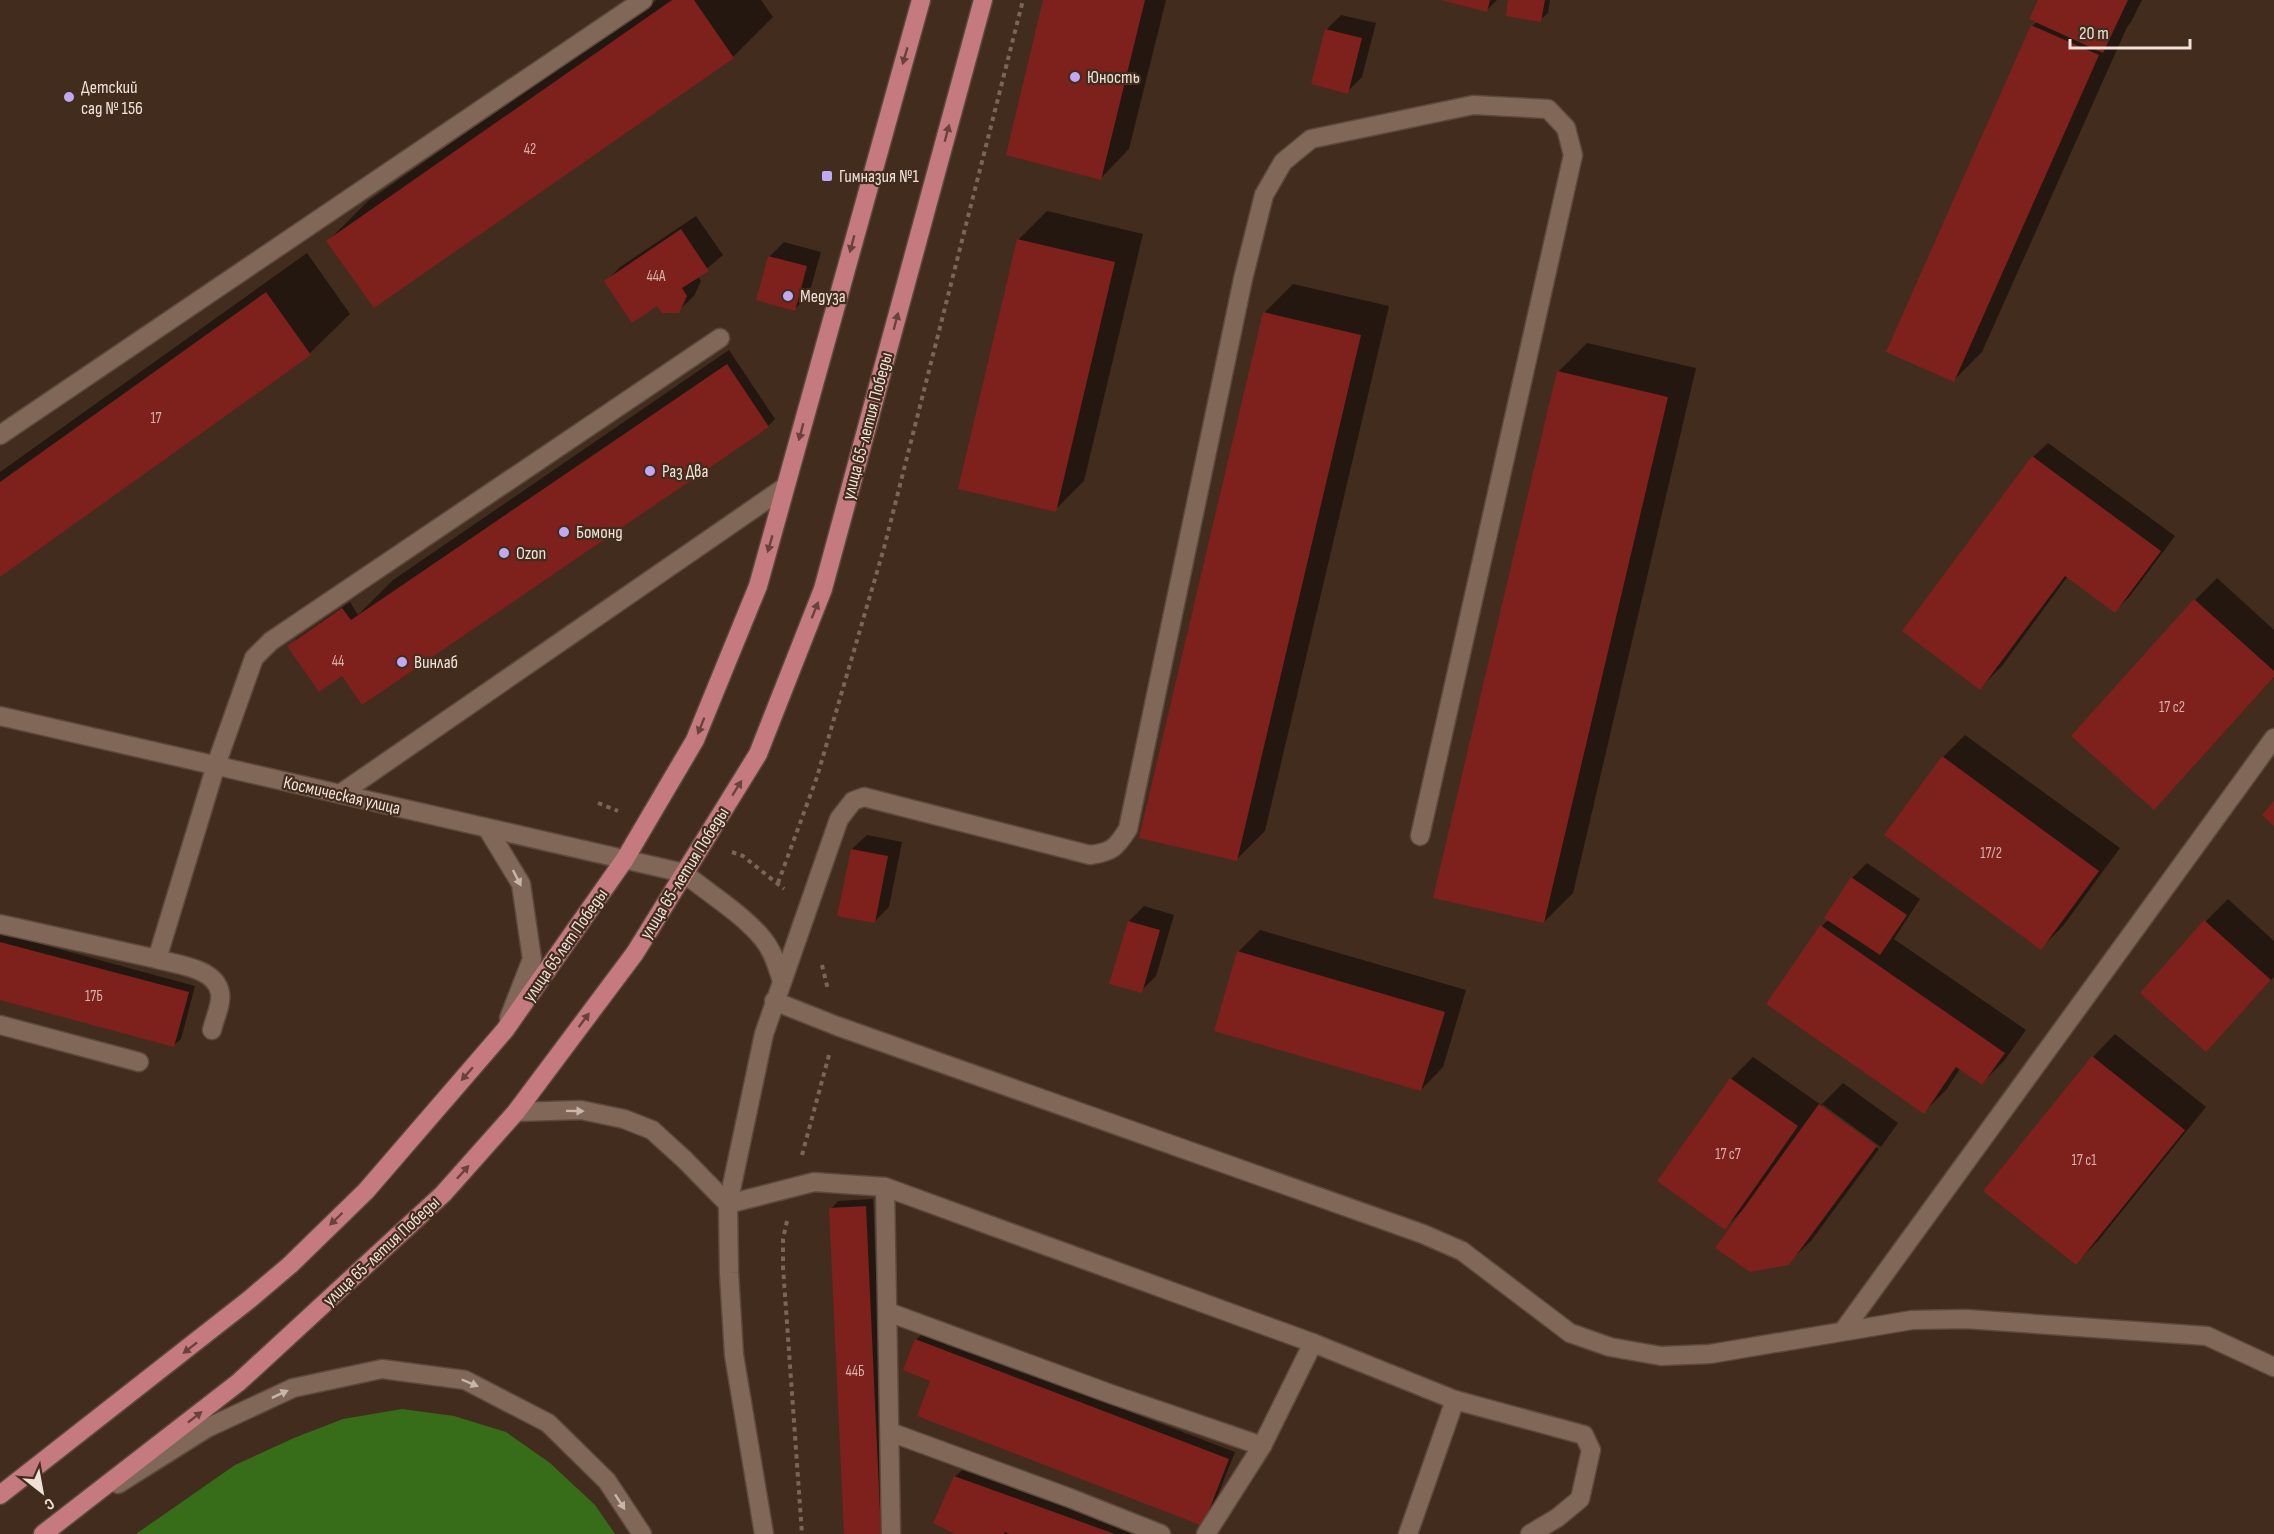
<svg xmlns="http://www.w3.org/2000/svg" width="2274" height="1534" viewBox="0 0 2274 1534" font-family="'Sofia Sans Condensed',sans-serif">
<rect width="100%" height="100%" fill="#422c1d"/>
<polygon fill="#376d18" points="402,1409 454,1416 506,1432 550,1463 595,1505 615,1534 136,1534 235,1465 294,1438 343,1419"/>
<g fill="#0007">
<polygon points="657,0 761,0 773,17 733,57 328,241 368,201"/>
<polygon points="1044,0 1166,0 1129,149 1101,178"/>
<polygon points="1443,0 1497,0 1486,11"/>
<polygon points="1510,0 1550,0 1548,13 1540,20"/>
<polygon points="2040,0 2142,0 2131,22 2127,27 1982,352 1954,380 2032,26 2038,21"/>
<polygon points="1341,15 1376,23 1362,77 1347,92 1327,29"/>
<polygon points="1047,211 1143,234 1084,481 1055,510 1018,240"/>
<polygon points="696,216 723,255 698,276 701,281 694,296 678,311 606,281 620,267"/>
<polygon points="784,242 821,252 809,294 795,309 769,257"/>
<polygon points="307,253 350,314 310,353 0,575 0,472"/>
<polygon points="1293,284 1389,306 1265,831 1236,860 1264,313"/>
<polygon points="1587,343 1696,368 1573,893 1544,922 1558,372"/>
<polygon points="729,350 775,419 768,426 343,674 289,646 296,639 350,602 358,615 393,580"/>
<polygon points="2048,443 2175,536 2130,596 2115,611 2068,576 2002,666 1980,688 2033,457"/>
<polygon points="2217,578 2274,630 2274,677 2154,808 2195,600"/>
<polygon points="1965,735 2120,848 2063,926 2041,948 1943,757"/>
<polygon points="867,835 902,842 889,907 874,922 852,849"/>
<polygon points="1867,863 1920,899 1894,939 2026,1030 2004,1061 1982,1083 1960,1069 1946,1090 1924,1112 1768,1003 1822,926 1829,919 1852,878"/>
<polygon points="2228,899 2274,941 2274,977 2206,1050 2206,921"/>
<polygon points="1144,906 1174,915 1156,976 1141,991 1111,983 1129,921"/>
<polygon points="1260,930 1466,990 1443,1067 1421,1090 1238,952"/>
<polygon points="0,933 195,986 181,1039 173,1046 0,999"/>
<polygon points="2115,1034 2206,1107 2098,1241 2076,1263 1985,1191 2093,1057"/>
<polygon points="1753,1057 1821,1105 1843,1083 1898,1123 1881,1147 1822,1104 1822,1108 1879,1149 1811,1241 1788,1263 1741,1212 1725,1228 1731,1079"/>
<polygon points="873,1199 887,1534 845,1534 831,1209 838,1201"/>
<polygon points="923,1333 1235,1452 1209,1517 916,1340"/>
<polygon points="962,1470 1142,1534 1014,1534 1008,1532 1007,1534 958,1534 955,1477"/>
</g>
<g fill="#7e201c">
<polygon points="672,0 694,0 734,58 374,308 326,241"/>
<polygon points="1043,0 1145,0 1101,180 1006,155"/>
<polygon points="1441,0 1490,0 1487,12"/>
<polygon points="1508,0 1545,0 1541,22 1506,16"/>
<polygon points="2038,0 2128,0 2103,53 2029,19"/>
<polygon points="2031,25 2099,55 1954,382 1886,352"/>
<polygon points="1325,29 1362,38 1348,94 1311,84"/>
<polygon points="681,229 709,271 682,288 687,296 679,313 662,313 657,306 632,323 604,281"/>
<polygon points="1017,239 1115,262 1056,512 958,489"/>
<polygon points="768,256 807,266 795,311 756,300"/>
<polygon points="266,292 311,355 0,577 0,482"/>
<polygon points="1263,312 1361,335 1237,861 1139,838"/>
<polygon points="727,364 769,427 362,705 342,676 319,692 287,646 342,608 351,620"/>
<polygon points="1557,371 1668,397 1544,923 1433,898"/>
<polygon points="2032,456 2161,551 2115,613 2065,576 1980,690 1902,631"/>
<polygon points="2194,599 2274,671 2274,677 2154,810 2071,736"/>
<polygon points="1942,756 2099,871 2041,950 1884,835"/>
<polygon points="2274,801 2274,826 2262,815"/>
<polygon points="851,849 888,856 875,923 837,916"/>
<polygon points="1851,877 1907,915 1880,955 1824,918"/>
<polygon points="2204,920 2271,980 2206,1052 2140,993"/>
<polygon points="1128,921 1160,930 1142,993 1109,984"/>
<polygon points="1820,925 2005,1053 1982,1085 1956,1067 1924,1114 1766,1004"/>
<polygon points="0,942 189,992 174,1047 0,1000"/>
<polygon points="1237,951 1445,1012 1421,1091 1214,1031"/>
<polygon points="2092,1056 2185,1130 2076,1265 1983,1191"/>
<polygon points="1730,1078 1798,1126 1725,1230 1657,1181"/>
<polygon points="1819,1104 1877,1146 1789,1265 1750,1272 1715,1248"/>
<polygon points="866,1206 881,1534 844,1534 829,1208"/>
<polygon points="915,1339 1229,1459 1203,1526 917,1416 930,1381 903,1370"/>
<polygon points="954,1476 1115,1534 1010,1534 1005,1532 1004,1534 955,1534 933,1523"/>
</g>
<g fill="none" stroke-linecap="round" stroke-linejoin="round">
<g stroke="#5c493d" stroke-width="21">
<g id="minor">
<polyline points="0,435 643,0"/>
<path d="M0,716L684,873C708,893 743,914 763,939C773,951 777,966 782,981"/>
<polyline points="340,794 785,487"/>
<polyline points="487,828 521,884 532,959 509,1018"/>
<polyline points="0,924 157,959 216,765 254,658 271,641 720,338"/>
<path d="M157,959C178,965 216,968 220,993C222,1004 214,1020 212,1030"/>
<polyline points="774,1001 837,1026 1423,1234 1462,1251 1570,1333 1610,1347 1661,1356 1710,1354 1912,1320 1966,1319 2207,1336 2274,1367"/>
<polyline points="0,1025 139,1062"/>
<polyline points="516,1112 581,1110 624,1119 652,1130 685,1160 728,1204"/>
<polyline points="885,1187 891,1534"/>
<polyline points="728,1204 814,1182 885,1187 1313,1343 1262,1446 1206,1534"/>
<polyline points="888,1312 1111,1394 1262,1446"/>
<polyline points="1843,1331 2274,738"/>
<polyline points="1313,1343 1455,1400 1584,1435 1591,1450 1580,1499 1557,1518 1530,1534"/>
<polyline points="890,1432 1070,1498 1161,1534"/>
<polyline points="118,1484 207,1428 293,1388 382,1369 465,1380 548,1423 607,1481 642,1534"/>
<path d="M764,1534L734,1355L729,1273L728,1204L764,1034L839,819L853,801L864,797L1090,855C1112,852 1116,848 1128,829L1243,279L1264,195L1283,162L1311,139L1473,105L1548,109L1566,128L1573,155L1420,836"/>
<polyline points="1408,1534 1455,1400"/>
</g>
</g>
<g stroke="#5c493d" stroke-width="21">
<g id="major">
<polyline points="0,1495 250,1299 290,1265 366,1191 505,1030 625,859 695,740 758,586 921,0"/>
<polyline points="43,1534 239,1382 443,1194 516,1112 635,953 758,754 823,589 983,0"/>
</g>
</g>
<g stroke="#7a6659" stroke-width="4" stroke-dasharray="4.5 4.5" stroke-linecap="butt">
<polyline points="598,803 618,811"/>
<polyline points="732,852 743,856 784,889"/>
<polyline points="778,883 817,777 884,548 1023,0"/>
<polyline points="822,965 828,990"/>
<polyline points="802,1155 829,1055"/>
<polyline points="787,1221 783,1239 783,1267 802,1534"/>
</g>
<use href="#minor" stroke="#816757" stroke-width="18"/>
<use href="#major" stroke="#c57a80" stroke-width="18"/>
</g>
<defs><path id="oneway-solid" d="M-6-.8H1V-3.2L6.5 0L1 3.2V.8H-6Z" transform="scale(1.5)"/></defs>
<g fill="#69433b">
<use href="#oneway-solid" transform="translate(905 56) rotate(106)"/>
<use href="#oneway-solid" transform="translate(947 133) rotate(-75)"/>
<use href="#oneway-solid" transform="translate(852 244) rotate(105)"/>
<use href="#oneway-solid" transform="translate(896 321) rotate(-75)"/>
<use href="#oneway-solid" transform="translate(801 432) rotate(105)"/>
<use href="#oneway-solid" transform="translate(770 544) rotate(106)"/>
<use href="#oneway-solid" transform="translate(815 610) rotate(-68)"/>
<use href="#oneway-solid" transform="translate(701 726) rotate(112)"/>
<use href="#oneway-solid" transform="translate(737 788) rotate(-58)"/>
<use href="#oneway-solid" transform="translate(584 1020) rotate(-53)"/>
<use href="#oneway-solid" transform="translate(467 1074) rotate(131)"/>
<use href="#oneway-solid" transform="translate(463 1172) rotate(-48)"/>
<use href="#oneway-solid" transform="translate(336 1219) rotate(136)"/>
<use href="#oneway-solid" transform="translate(190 1348) rotate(142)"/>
<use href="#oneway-solid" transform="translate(195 1417) rotate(-38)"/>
</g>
<g fill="#c9b6ab">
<use href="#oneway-solid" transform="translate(517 878) rotate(63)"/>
<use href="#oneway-solid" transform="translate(575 1111) rotate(1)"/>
<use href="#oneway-solid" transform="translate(470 1383) rotate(23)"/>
<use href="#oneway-solid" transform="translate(280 1394) rotate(-25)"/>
<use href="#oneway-solid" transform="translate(620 1502) rotate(57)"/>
</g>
<g fill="#bfa9f4" stroke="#422c1d" stroke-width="2">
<circle cx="1075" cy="77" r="6"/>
<circle cx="69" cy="97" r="6"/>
<rect x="821" y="170" width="12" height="12" rx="3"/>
<circle cx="788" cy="296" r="6"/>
<circle cx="650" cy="471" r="6"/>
<circle cx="564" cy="532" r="6"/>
<circle cx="504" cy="553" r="6"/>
<circle cx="402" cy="662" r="6"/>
</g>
<g text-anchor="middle" stroke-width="4.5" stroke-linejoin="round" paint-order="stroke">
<g font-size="15" fill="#d4b1a9">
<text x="530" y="154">42</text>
<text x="656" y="281">44А</text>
<text x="156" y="423">17</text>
<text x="338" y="666">44</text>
<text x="2172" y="712">17 с2</text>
<text x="1991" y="858">17/2</text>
<text x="94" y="1001">17Б</text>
<text x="1728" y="1159">17 с7</text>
<text x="2084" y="1165">17 с1</text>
<text x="855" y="1376">44Б</text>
</g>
<g font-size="18" fill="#f0e1d8" stroke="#422c1d" text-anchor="start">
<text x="1087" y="83">Юность</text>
<text x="81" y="93">Детский<tspan x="81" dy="21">сад № 156</tspan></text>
<text x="839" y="182">Гимназия №1</text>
<text x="800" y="302">Медуза</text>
<text x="662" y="477">Раз Два</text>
<text x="576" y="538">Бомонд</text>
<text x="516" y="559">Ozon</text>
<text x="414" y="668">Винлаб</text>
</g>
<g font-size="18" fill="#f0e1d8" stroke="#422c1d">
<text transform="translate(867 426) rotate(-75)" y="6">улица 65-летия Победы</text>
<text transform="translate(342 795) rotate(13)" y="6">Космическая улица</text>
<text transform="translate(684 873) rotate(-58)" y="6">улица 65-летия Победы</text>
<text transform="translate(565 945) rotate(-55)" y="6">улица 65 лет Победы</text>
<text transform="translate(381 1251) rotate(-43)" y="6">улица 65-летия Победы</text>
</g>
</g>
<g transform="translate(42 1492) rotate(149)" stroke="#422c1d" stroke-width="4.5" paint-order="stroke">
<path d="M0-4.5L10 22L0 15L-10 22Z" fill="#f0e1d8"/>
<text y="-9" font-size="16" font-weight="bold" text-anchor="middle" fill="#f0e1d8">С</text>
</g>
<path d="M2070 39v9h120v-9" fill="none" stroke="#f0e1d8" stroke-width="3"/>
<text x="2079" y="39" font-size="18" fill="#f0e1d8" stroke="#422c1d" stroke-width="4.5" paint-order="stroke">20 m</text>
</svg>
